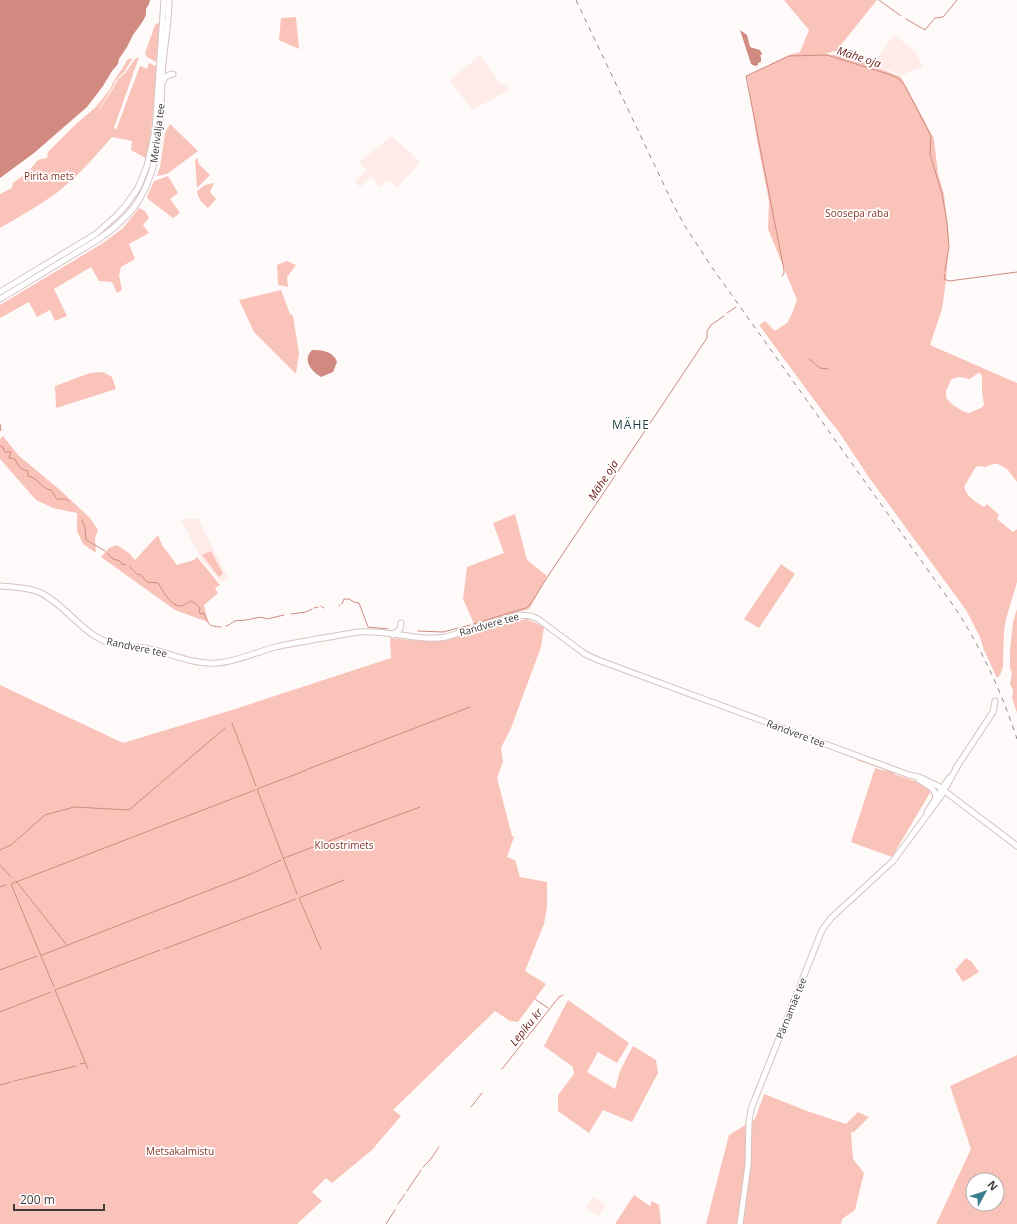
<svg xmlns="http://www.w3.org/2000/svg" width="1017" height="1224" viewBox="0 0 1017 1224" font-family="'Open Sans',sans-serif">
<rect width="100%" height="100%" fill="#fefafa"/>
<g fill="#ffebe8">
<polygon points="894,35 914,50 923,66 902,75 876,66 875,61"/>
<polygon points="480,55 499,82 510,89 473,110 449,81"/>
<polygon points="392,136 420,162 397,188 390,181 389,182 387,181 381,187 371,176 360,187 355,181 366,170 359,162"/>
<polygon points="181,519 198,519 228,578 221,582 219,580 201,559"/>
<polygon points="593,1197 606,1206 598,1216 585,1207"/>
</g>
<g fill="#fac3b9" fill-rule="evenodd">
<path d="M784,0H877L836,51L824,54L848,56L901,77L934,139L938,174L944,194L949,240L946,280L942,309L930,345L1017,383V482L1007,469L998,464H993L985,467L978,466L975,468L964,487C967,497 976,502 984,507L987,504L999,515L997,519L1013,532L1017,529V582L1006,619L1004,631L1003,667L1000,675L997,678L984,650L980,637L966,610L868,476L839,432L826,416L759,325L765,321L775,331L787,323L792,314L797,300L768,229L769,201L757,140L747,76L789,55L800,52L809,30ZM978,373L981,374L982,377V392L984,405L981,408L969,413L965,412L954,406L946,398V391L951,380L954,378L960,377L970,379Z"/>
<polygon points="296,17 299,49 279,40 281,18"/>
<polygon points="158,23 160,23 156,62 147,57 145,53 155,25"/>
<path d="M139,57L114,128L116,130L140,66L147,69L149,63L156,66L155,102L147,159L131,150L132,141L112,137C97,154 82,172 65,186C45,203 22,215 0,228V194L12,188L13,183L28,172L37,161L41,159L47,158L48,152L76,124L96,107L110,89L115,79L120,72L128,59L133,58L124,72L115,81L114,85L99,109V110L114,87L118,79L125,73L135,59Z"/>
<polygon points="170,124 198,151 167,174 157,176 160,167 165,133"/>
<polygon points="197,158 199,164 210,175 197,188 195,160"/>
<polygon points="168,176 178,193 170,199 180,213 173,218 148,199 147,197 154,181"/>
<path d="M214,183L210,192L216,199L208,208C202,203 198,199 197,191L205,185Z"/>
<polygon points="139,208 145,211 149,218 143,225 149,233 129,244 135,259 121,267 119,275 122,290 117,293 112,282 99,281 91,267 54,289 67,316 55,321 50,310 37,317 29,302 0,318 0,305 103,243 123,228"/>
<polygon points="287,261 296,265 287,277 288,287 278,285 277,265"/>
<polygon points="281,290 290,314 293,316 299,353 296,374 254,332 239,300"/>
<polygon points="103,372 112,377 116,389 56,408 55,386 90,373"/>
<polygon points="3,436 18,455 60,490 90,518 98,530 95,538 96,553 83,544 77,531 77,513 53,508 36,500 0,459 0,439"/>
<polygon points="515,514 527,560 547,576 529,609 474,624 463,599 467,567 504,553 493,523"/>
<polygon points="158,535 162,545 177,565 194,560 197,557 220,585 215,588 218,593 204,605 208,622 175,610 101,557 109,548 117,545 129,553 135,560"/>
<polygon points="211,551 223,574 219,577 202,555"/>
<polygon points="781,564 795,574 759,628 744,619"/>
<polygon points="1017,609 1017,713 1012,698 1013,690 1010,684 1012,673 1010,668 1010,651 1013,622"/>
<polygon points="527,619 544,627 541,647 511,728 501,748 503,762 497,778 512,836 514,837 507,857 515,860 520,877 547,882 547,908 544,924 525,971 546,984 518,1022 510,1021 495,1011 393,1110 401,1116 372,1150 332,1183 326,1178 312,1192 322,1201 297,1224 0,1224 0,685 123,743 232,710 391,658 390,638 420,641 447,640 498,625"/>
<polygon points="858,758 894,772 894,774 918,782 931,791 892,857 851,842 875,768 886,771 883,769 856,760"/>
<polygon points="966,958 971,961 979,972 963,982 955,970"/>
<polygon points="568,1000 629,1043 617,1063 598,1052 587,1072 615,1089 620,1071 633,1046 656,1060 658,1073 632,1122 603,1110 589,1133 558,1111 558,1095 574,1074 573,1067 544,1046"/>
<path d="M1017,1055V1224H936L971,1149L950,1086ZM973,1180H997V1204H973Z"/>
<polygon points="764,1094 807,1111 846,1124 858,1112 869,1117 854,1132 851,1132 853,1159 864,1173 855,1210 842,1219 841,1224 706,1224 729,1135 755,1119"/>
<polygon points="634,1195 650,1206 652,1201 659,1205 661,1224 615,1224"/>
</g>
<g fill="#d08a7f">
<polygon points="0,0 150,0 149,4 146,9 146,15 143,21 133,35 127,47 119,59 118,64 112,71 103,86 87,107 34,153 0,178"/>
<polygon points="740,30 747,35 750,47 760,50 762,54 760,56 761,57 761,62 758,63 758,65 755,66 751,64"/>
<path d="M312,350C322,350 333,351 337,362L333,372L321,377C311,371 302,360 312,350Z"/>
</g>
<g fill="none" stroke-linecap="round" stroke-linejoin="round">
<g stroke="#d08a7f" stroke-width="1">
<polyline points="879,0 901,16"/>
<polyline points="906,19 925,30 935,18 943,17 957,0"/>
<polyline points="945,274 944,279 949,281 1017,272"/>
<polyline points="782,276 784,273 784,270 746,76 789,56 827,55 891,75 899,79 905,86 931,136 930,154 942,194 947,222 949,247 945,271"/>
<polyline points="727,313 736,307"/>
<polyline points="809,359 820,368 828,369"/>
<polyline points="0,424 1,430 0,431"/>
<path d="M0,446L3,447L4,451L5,452H11L9,458L15,459C18,466 21,470 28,471V476C39,478 41,489 51,490L57,499H65L69,501"/>
<polyline points="82,520 85,528 86,540 105,551"/>
<polyline points="107,553 113,559 120,561 122,564 126,565"/>
<polyline points="130,567 133,570"/>
<path d="M134,571L138,575L140,574L147,582L158,583C163,590 170,606 180,606C183,606 188,602 192,601L196,604L200,608L199,612L201,614L203,613C211,624 205,626 221,627"/>
<polyline points="342,604 344,599 349,599 354,602 359,603 368,627 388,629"/>
<polyline points="321,606 324,608"/>
<polyline points="339,606 340,605"/>
<polyline points="314,608 318,607"/>
<polyline points="291,614 306,612 312,609"/>
<polyline points="473,624 526,608 530,605 550,573 707,338 707,331 711,325 724,316"/>
<path d="M226,626C230,625 231,623 235,621C238,620 242,621 245,620C252,620 259,615 267,619L284,615"/>
<polyline points="418,631 443,632 470,625"/>
<polyline points="232,723 256,786"/>
<polyline points="308,769 470,707"/>
<polyline points="347,834 420,807"/>
<polyline points="0,850 11,845 45,815 74,807 129,810 225,728"/>
<polyline points="284,858 345,835"/>
<polyline points="0,865 11,877"/>
<polyline points="16,881 66,944"/>
<polyline points="0,887 6,885"/>
<polyline points="297,894 257,789 307,770"/>
<polyline points="164,949 296,899"/>
<polyline points="321,949 299,898 344,880"/>
<polyline points="42,955 251,874 281,860"/>
<polyline points="0,970 37,956"/>
<polyline points="54,987 11,884 255,790"/>
<polyline points="535,999 548,1008"/>
<polyline points="0,1012 51,992"/>
<polyline points="80,1064 85,1063"/>
<polyline points="88,1069 55,990 160,950"/>
<polyline points="502,1069 559,997 563,995"/>
<polyline points="14,1081 76,1066"/>
<polyline points="0,1085 11,1082"/>
<polyline points="471,1107 482,1093"/>
<polyline points="423,1167 430,1160 439,1147"/>
<polyline points="407,1191 421,1170"/>
<polyline points="398,1204 405,1194"/>
<polyline points="386,1224 395,1210"/>
</g>
<g stroke="#d3c4c1" stroke-width="7">
<g id="major">
<path d="M163,82C165,76 167,75 173,74"/>
<polyline points="0,292 96,234 117,215 126,205 138,188 147,166 155,131 164,0"/>
<path d="M0,299L99,239C113,229 127,218 137,203C161,166 161,119 162,76C163,51 169,26 169,0"/>
<path d="M0,586C12,587 27,587 39,592C65,604 83,635 110,643C122,647 136,646 149,649C171,653 193,665 217,663C235,662 254,653 272,648C287,644 302,642 317,639C331,637 345,634 359,632C388,629 415,642 446,637L519,615L531,616L538,619L585,654L598,660L909,775L919,777L938,786L1017,846"/>
<polyline points="393,635 400,629 401,623"/>
<polyline points="956,768 993,712 995,701"/>
<path d="M919,780C926,784 935,788 936,797"/>
<polyline points="927,812 949,778"/>
<polyline points="740,1224 748,1165 749,1122 751,1109 822,930 831,918 893,861 941,796 957,767"/>
</g>
</g>
<use href="#major" stroke="#fff" stroke-width="5"/>
<path stroke="#8f8a8a" stroke-width="1" stroke-dasharray="5 5" stroke-linecap="butt" d="M576,0L674,206L685,226L711,266L955,608C983,651 1001,691 1017,739"/>
</g>
<g text-anchor="middle" stroke-width="3.5" stroke-linejoin="round" paint-order="stroke">
<g font-size="10" fill="#403a39" stroke="#fff">
<text transform="translate(157 133) rotate(-83)" y="4">Merivälja tee</text>
<text transform="translate(489 624) rotate(-16)" y="4">Randvere tee</text>
<text transform="translate(137 647) rotate(12)" y="4">Randvere tee</text>
<text transform="translate(796 733) rotate(20)" y="4">Randvere tee</text>
<text transform="translate(791 1008) rotate(-68)" y="4">Pärnamäe tee</text>
</g>
<g font-size="10" fill="#873328" stroke="#fff">
<text x="49" y="180">Pirita mets</text>
<text x="857" y="217">Soosepa raba</text>
<text x="344" y="849">Kloostrimets</text>
<text x="180" y="1155">Metsakalmistu</text>
</g>
<g font-size="11" font-style="italic" fill="#6b1810" stroke="#fff">
<text transform="translate(859 57) rotate(18)" y="4">Mähe oja</text>
<text transform="translate(603 480) rotate(-57)" y="4">Mähe oja</text>
<text transform="translate(526 1027) rotate(-51)" y="4">Lepiku kr</text>
</g>
<g font-size="12" letter-spacing="1" fill="#1b3d42" stroke="#fff">
<text x="631" y="429">MÄHE</text>
</g>
</g>
<g transform="translate(985 1192) rotate(50)"><circle r="19" fill="#ffffff" stroke="#b3b0b0"/>
<path d="M0-3L7 15L0 10L-7 15Z" fill="#397f8b"/>
<text y="-6" font-size="11" font-weight="bold" text-anchor="middle" fill="#403a39">N</text>
</g>
<path d="M14 1204v6h90v-6" fill="none" stroke="#403a39" stroke-width="2"/>
<text x="20" y="1204" font-size="12" fill="#403a39" stroke="#ffffff" stroke-width="3" paint-order="stroke">200 m</text>
</svg>
